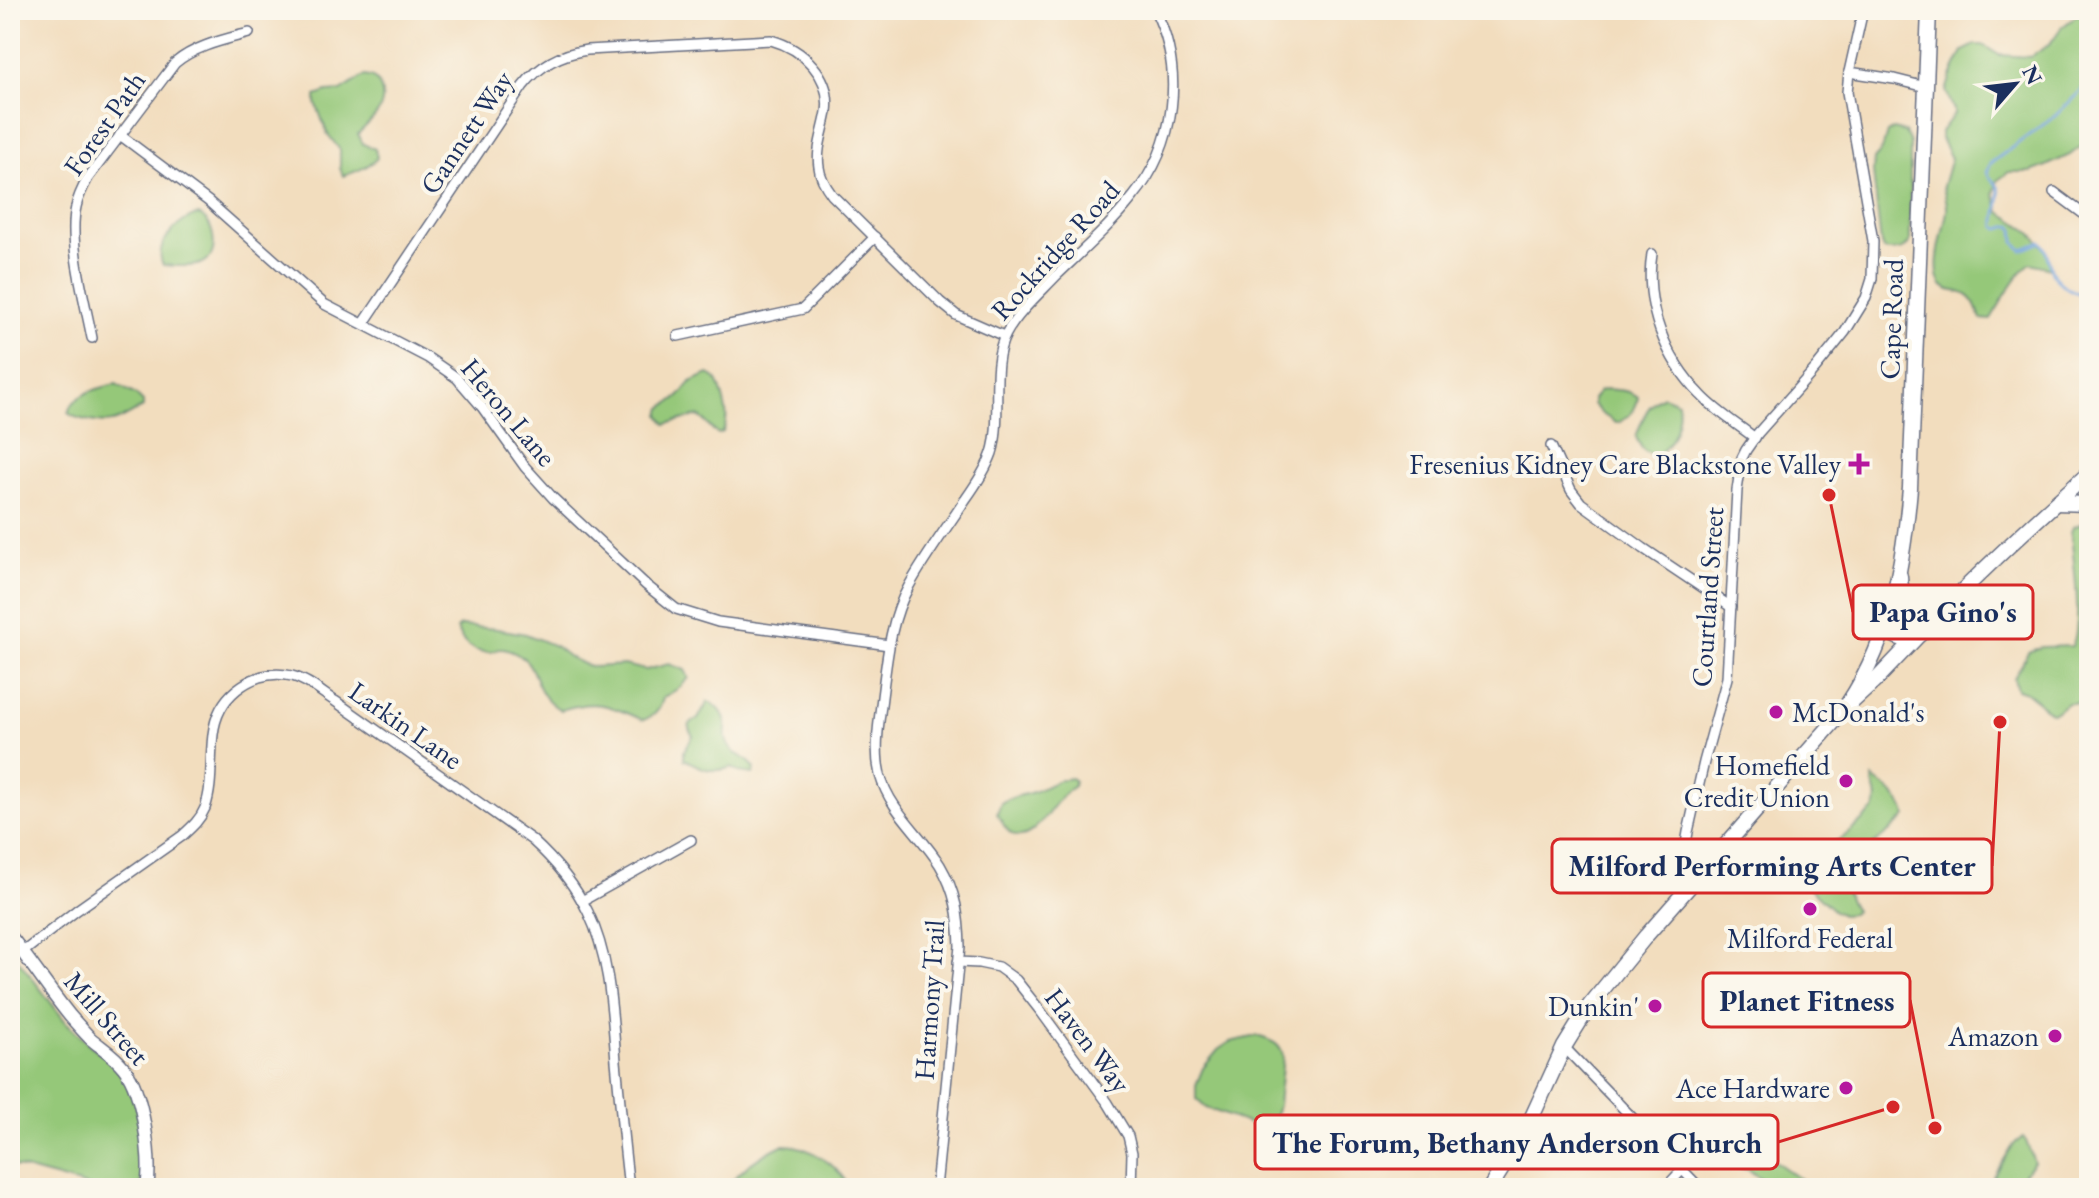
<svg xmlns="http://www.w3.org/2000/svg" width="2099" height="1198" viewBox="0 0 2099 1198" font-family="'EB Garamond',serif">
<rect width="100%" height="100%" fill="#fbf7ec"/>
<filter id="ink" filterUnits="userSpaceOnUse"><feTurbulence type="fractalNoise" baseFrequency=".0125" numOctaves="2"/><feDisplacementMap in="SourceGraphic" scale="16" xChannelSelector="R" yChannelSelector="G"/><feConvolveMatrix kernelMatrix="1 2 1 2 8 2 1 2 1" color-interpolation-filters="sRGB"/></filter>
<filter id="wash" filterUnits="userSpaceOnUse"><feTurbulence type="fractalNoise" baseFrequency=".006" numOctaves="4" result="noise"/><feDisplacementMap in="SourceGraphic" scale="32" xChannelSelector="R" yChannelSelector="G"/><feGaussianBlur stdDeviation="1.8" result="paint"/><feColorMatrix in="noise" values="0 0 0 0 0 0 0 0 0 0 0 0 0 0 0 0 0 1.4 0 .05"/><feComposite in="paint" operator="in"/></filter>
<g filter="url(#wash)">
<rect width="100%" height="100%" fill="#f2ddbe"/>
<g fill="#95c879" stroke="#587c6c" stroke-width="2">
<path d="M2084,10H2089V140L2070,155L2044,167L2031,172H2009L1998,180L1994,193L2000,212C2021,224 2049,241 2050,268L2031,263C2017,272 2000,305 1990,320L1981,319C1977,306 1973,295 1959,292C1952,290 1947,291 1942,285C1930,268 1945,229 1947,210C1948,201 1944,195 1943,186L1951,158L1941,139V132L1954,114V110L1946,91L1951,76L1963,51L1975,45H1983L1999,55L2030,57L2049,45L2061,28Z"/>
<path d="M364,76C372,77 377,79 380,87C389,109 371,120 358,134L363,144L375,149L377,158C369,167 354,172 343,176L340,168V150L327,133L316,103V96L327,92L341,91Z"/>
<path d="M1894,129L1905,132L1910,143V242C1906,251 1892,252 1883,250L1881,244L1873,172L1874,159L1882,150L1887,133Z"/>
<path d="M199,215C208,220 211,226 213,236C219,271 187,267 163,265C152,245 180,218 199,215Z"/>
<path d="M708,374C718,378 719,384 722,394C726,409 729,417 723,432L719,434C709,431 707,418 697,416L666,424L660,415L662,408L680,396L691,382Z"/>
<path d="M116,384L136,395L143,402V407C118,420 115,427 86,420C79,418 74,418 68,413C73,394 99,388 116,384Z"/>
<path d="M1607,389C1617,390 1630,390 1638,397C1637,409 1629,417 1618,423H1616L1601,413L1593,404V399L1600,391Z"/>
<path d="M1663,396L1678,402C1681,420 1673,444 1657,455C1644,454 1641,448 1636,437C1642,421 1647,403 1663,396Z"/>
<path d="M2089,520V703H2067L2056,712L2051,713L2026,692L2017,689L2014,678L2028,652L2041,647L2072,646C2083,624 2073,559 2071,532L2073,527Z"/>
<path d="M461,626L497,629L526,634L555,646L569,657L583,664L594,667L624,665L646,670L669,664L685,670L689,678L679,688L663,698C660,710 655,716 643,720C610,706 598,698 561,710C532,695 539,666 520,656C515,653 507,649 502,649C494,649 497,652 489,652C474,653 460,643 457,628Z"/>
<path d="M708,702C720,706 726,716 726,728C726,735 724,736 727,742C732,757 747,755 755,769L753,774L739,772L732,767C711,774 703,769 684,759V751L693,736L689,729L690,724L698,719Z"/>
<path d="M1071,778L1074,780V786C1073,787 1065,792 1064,794C1052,805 1031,846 1012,834C1005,830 1001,820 997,814L1001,803C1012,796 1021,796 1033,792C1048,787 1052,780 1071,778Z"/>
<path d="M1873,778C1885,786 1904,801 1906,816C1889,837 1845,857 1846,887C1846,896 1851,903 1855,911L1852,914L1842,915L1834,911L1790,870C1786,862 1788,852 1796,847C1803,842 1813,848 1821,847C1842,844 1859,822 1874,810C1881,798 1873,790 1873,778Z"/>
<polygon points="10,949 66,1022 90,1045 119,1067 127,1080 138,1112 142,1175 141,1188 94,1188 10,1165"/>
<path d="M1257,1036C1269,1040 1280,1042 1283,1056L1278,1105L1273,1122L1265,1127H1258L1206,1108L1196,1099V1085L1203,1068L1218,1050L1230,1042Z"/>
<polygon points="1684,1120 1711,1135 1728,1130 1752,1149 1772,1159 1813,1188 1773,1188 1749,1170 1723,1163 1714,1156 1677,1142 1670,1137 1667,1126 1673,1121"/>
<polygon points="2023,1137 2026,1141 2034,1162 2020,1178 2017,1188 1987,1188 2013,1145"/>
<path d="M782,1145C808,1144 839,1165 849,1188H726C742,1168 759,1156 782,1145Z"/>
</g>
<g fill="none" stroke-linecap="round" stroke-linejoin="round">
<path stroke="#74a4de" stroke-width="3" d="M2089,83L2055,116L1991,163L1987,172C1990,182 1995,179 1998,187C2003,199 1994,216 1996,227L2000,229L2010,226L2014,227L2015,242L2022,250L2041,242C2048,251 2048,262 2052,272C2057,285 2077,294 2089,297"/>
</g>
</g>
<g filter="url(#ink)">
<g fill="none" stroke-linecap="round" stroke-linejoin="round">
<g stroke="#666c80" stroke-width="12">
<g id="minor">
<polyline points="1849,72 1894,79 1926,87"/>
<polyline points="120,135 208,201 324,304 428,358 457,378 482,407 525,467 553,498 646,585 676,609 718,622 889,645"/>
<polyline points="2054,192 2089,218"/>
<path d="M1652,254C1644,305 1665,359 1701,395C1717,412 1737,424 1755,438"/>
<path d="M364,323L523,86C540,65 560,54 587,50L771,40C803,49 832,76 827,112C824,130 816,149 819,167C820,178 826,187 832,195L940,302L956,315L1004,336"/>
<polyline points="678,336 803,309 875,237"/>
<path d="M92,338C85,301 68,242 76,207C78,196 83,187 88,178L175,63C195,46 223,40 249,33"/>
<polyline points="1551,446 1571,490 1581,503 1643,548 1731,607"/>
<polyline points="1684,894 1681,874 1688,832 1704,762 1727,678 1737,490 1742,458 1746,450 1758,433 1816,368 1845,332 1866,298 1872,279 1873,241 1847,92 1849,72 1863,10"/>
<polyline points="582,901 691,840"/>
<path d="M23,952L77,910L182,836C192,827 200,820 205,808C214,783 209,754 214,728C221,692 256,668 292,676C308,680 322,693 335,701L532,840C555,861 574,883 588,912C610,957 612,1011 616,1061C620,1103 624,1146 629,1188"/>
<polyline points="958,962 979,963 998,967 1016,980 1042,1013 1108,1103 1128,1136 1132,1153 1131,1188"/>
<polyline points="1564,1047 1700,1188"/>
<path d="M936,1188L960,946C959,916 956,892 940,865C921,834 890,811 880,775C874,750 879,722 882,697C887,659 890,620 909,586C925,557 946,529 965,500C975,486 986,470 992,453C1003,419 989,365 1006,334C1018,312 1040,293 1057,275C1083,250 1111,225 1133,197C1176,145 1185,71 1155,10"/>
<polyline points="1665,1188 1682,1170"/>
</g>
</g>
<g stroke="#666c80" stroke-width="15">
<path id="tertiary" d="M10,936C31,962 49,990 70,1016C77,1024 84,1032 91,1039C102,1048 115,1056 124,1068C143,1091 152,1159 147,1188"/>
</g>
<g stroke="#666c80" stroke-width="17">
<g id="secondary">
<polyline points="2056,503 2089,504"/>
<path d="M1900,576C1901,594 1904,615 1925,616"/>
<path d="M1885,628C1893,635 1901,642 1913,638C1929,632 1941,611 1953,600C1997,556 2043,514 2089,473"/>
<polyline points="1885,628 1938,611"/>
<polyline points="1851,703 1876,680 1918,636"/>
</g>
</g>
<g stroke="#666c80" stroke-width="17">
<path id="primary" d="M1490,1188L1527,1128L1564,1047L1590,1005L1646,936L1839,716C1889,649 1903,569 1910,488L1929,10"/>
</g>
<use href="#minor" stroke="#fff" stroke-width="9"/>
<use href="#tertiary" stroke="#fff" stroke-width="12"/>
<use href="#secondary" stroke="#fff" stroke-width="14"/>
<use href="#primary" stroke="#fff" stroke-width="14"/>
</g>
</g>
<g fill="#b5179e" stroke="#fbf7ec" stroke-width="3">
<path d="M1855 452h8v8h8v8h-8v8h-8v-8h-8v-8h8z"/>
<circle cx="1776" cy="712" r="8"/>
<circle cx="1846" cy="781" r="8"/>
<circle cx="1810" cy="909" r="8"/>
<circle cx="1655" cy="1006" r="8"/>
<circle cx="2055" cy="1036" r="8"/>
<circle cx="1846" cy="1088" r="8"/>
</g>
<g text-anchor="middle" stroke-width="8" stroke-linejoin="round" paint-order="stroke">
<g font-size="28" fill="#1b2f5e" stroke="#fbf7ec">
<text transform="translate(104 123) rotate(-55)" y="10">Forest Path</text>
<text transform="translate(466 132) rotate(-56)" y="10">Gannett Way</text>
<text transform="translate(1055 250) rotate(-48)" y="10">Rockridge Road</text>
<text transform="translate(1891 319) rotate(-88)" y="10">Cape Road</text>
<text transform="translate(509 412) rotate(50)" y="10">Heron Lane</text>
<text transform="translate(1707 597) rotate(-86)" y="10">Courtland Street</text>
<text transform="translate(406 725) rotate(35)" y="10">Larkin Lane</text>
<text transform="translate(929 1000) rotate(-86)" y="10">Harmony Trail</text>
<text transform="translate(107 1018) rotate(49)" y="10">Mill Street</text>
<text transform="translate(1088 1040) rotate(53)" y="10">Haven Way</text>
</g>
<g font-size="28" fill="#1b2f5e" stroke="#fbf7ec" text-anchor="end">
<text x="1841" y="474">Fresenius Kidney Care Blackstone Valley</text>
<text x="1792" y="722" text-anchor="start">McDonald's</text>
<text x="1830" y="775">Homefield<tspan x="1830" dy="32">Credit Union</tspan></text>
<text x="1810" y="948" text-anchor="middle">Milford Federal</text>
<text x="1639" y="1016">Dunkin'</text>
<text x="2039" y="1046">Amazon</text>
<text x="1830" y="1098">Ace Hardware</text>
</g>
</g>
<path fill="none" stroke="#d62828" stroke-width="3" d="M1829 495L1853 612M2000 722L1992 866M1935 1128L1910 1000M1893 1107L1778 1142"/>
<g fill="#d62828" stroke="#fbf7ec" stroke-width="3">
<circle cx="1829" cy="495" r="8"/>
<circle cx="2000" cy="722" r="8"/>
<circle cx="1935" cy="1128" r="8"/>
<circle cx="1893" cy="1107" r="8"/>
</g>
<g fill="#fbf7ec" stroke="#d62828" stroke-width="3">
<rect x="1853" y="585" width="180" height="54" rx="8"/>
<rect x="1552" y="839" width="440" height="54" rx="8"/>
<rect x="1703" y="973" width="207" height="54" rx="8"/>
<rect x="1255" y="1115" width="523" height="54" rx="8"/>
</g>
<g font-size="30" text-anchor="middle" font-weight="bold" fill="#1b2f5e">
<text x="1943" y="622">Papa Gino's</text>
<text x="1772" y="876">Milford Performing Arts Center</text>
<text x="1807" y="1011">Planet Fitness</text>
<text x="1517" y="1153">The Forum, Bethany Anderson Church</text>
</g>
<rect width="2099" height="1198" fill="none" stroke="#fbf7ec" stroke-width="40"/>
<g transform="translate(2015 84) rotate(62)" stroke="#fbf7ec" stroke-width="6" paint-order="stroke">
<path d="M0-6L14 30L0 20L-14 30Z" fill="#1b2f5e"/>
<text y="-12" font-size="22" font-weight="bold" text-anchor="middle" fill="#1b2f5e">N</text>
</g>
</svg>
